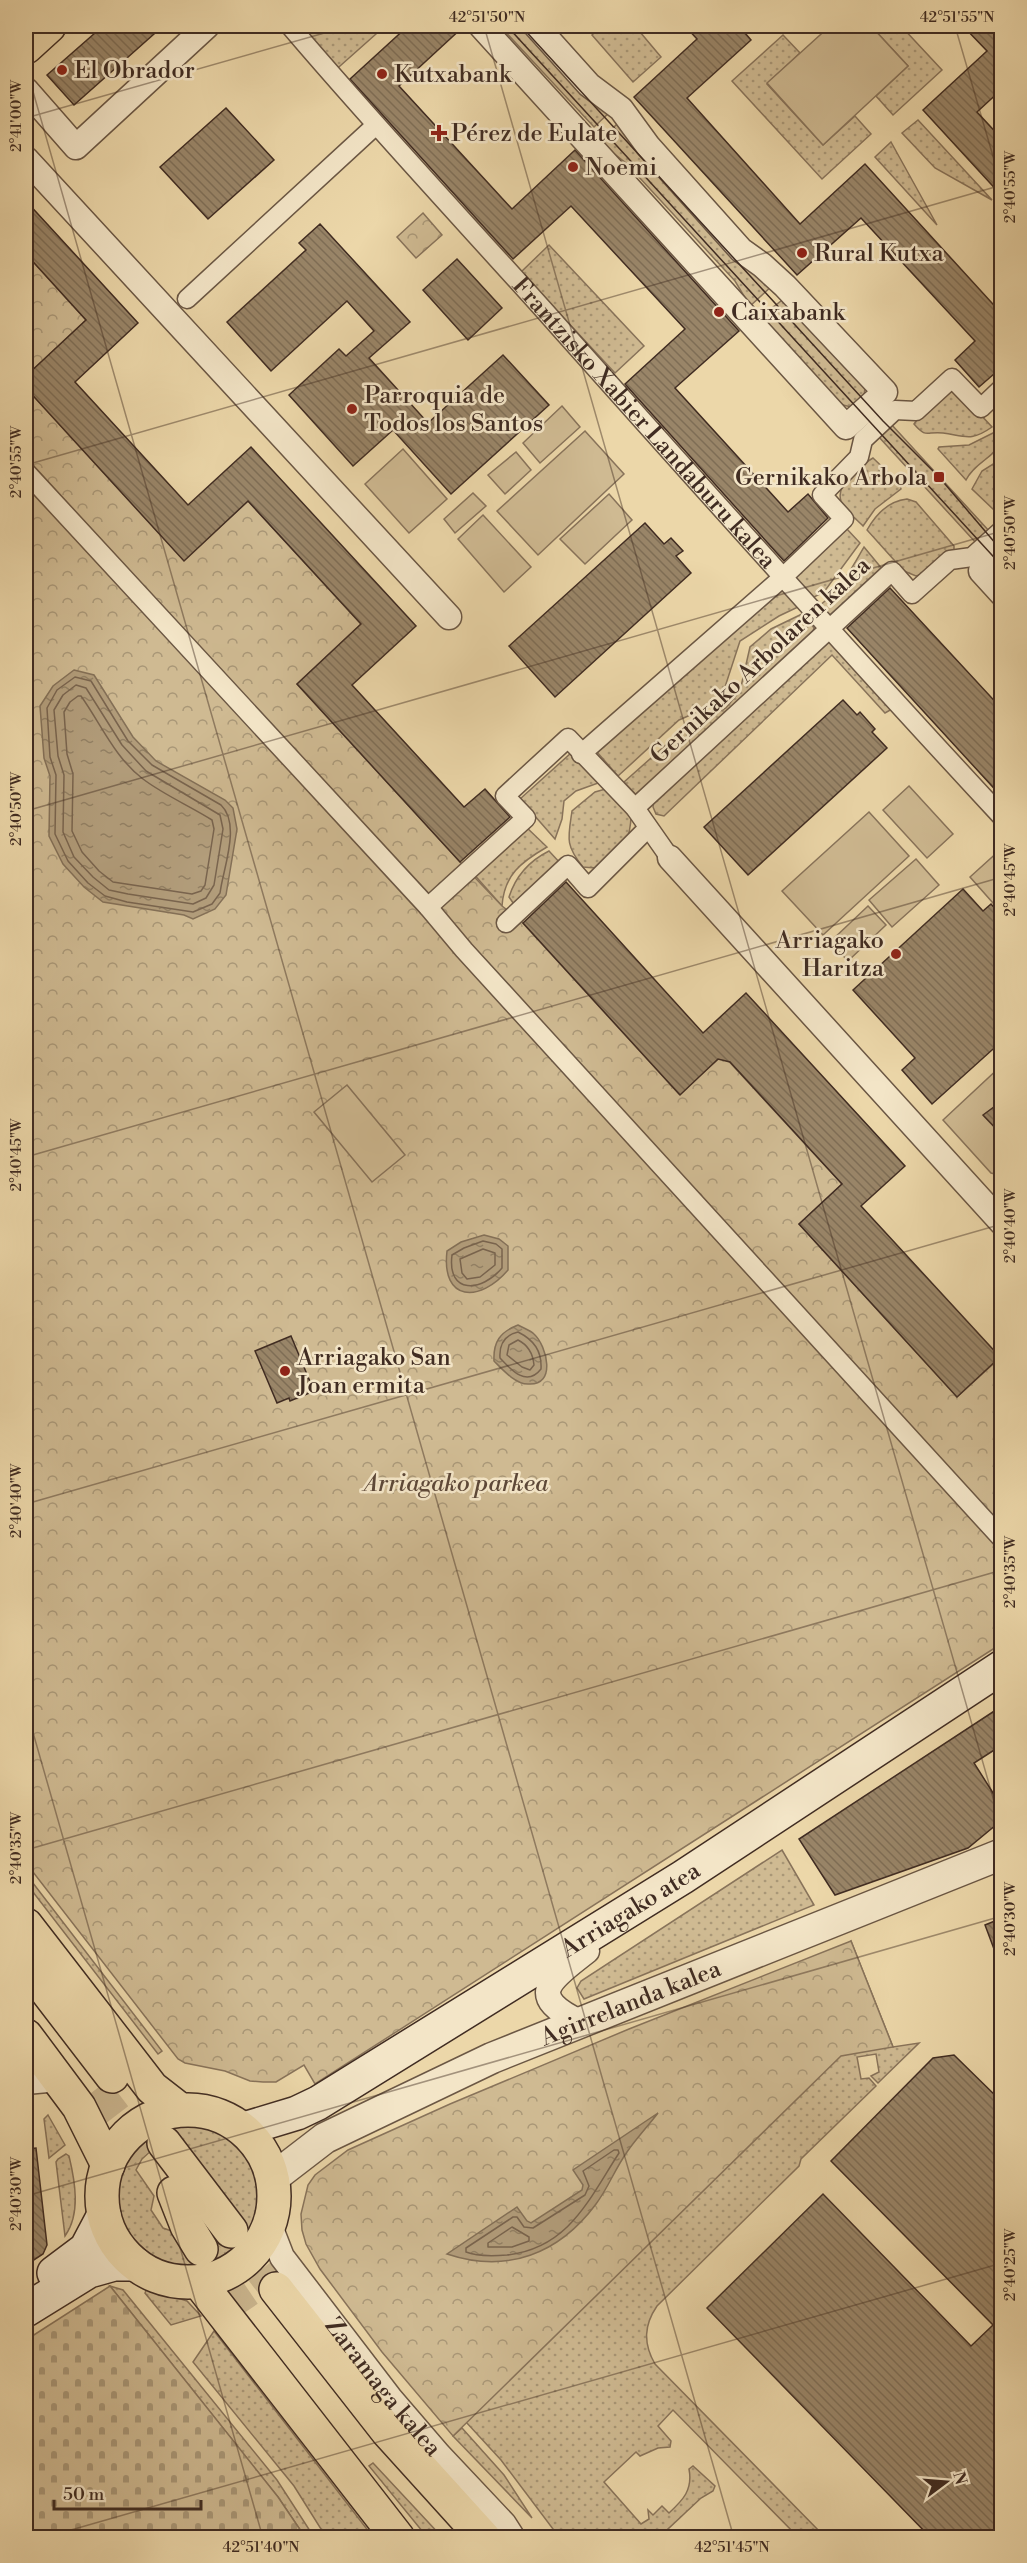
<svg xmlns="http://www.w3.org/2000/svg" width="1027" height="2563" viewBox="0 0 1027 2563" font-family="'Libre Bodoni',serif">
<defs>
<pattern id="grass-dots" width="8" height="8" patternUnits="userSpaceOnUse" patternTransform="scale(1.5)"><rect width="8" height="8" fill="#cfba92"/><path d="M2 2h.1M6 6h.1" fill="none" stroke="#a99777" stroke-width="1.8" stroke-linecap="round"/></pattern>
<pattern id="cemetery-stones" width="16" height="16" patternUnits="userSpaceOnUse" patternTransform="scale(1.5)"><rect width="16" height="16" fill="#cfba92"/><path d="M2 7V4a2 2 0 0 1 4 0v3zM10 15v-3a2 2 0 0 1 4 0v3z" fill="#a99777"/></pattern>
<pattern id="park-crowns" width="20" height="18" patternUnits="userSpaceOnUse" patternTransform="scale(1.5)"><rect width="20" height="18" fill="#cfba92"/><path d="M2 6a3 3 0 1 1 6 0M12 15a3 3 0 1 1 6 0" fill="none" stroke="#a99777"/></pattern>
<pattern id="water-ripples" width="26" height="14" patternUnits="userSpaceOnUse" patternTransform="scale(1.5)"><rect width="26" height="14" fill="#b29d7b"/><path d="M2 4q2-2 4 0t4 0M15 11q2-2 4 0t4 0" fill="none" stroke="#928064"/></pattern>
<pattern id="building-back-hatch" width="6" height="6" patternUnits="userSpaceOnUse" patternTransform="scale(1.5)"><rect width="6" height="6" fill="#998568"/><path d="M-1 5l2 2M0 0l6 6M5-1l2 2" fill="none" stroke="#7e6d55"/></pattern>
</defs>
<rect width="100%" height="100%" fill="#ecd7a9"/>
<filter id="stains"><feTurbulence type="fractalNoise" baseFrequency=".00333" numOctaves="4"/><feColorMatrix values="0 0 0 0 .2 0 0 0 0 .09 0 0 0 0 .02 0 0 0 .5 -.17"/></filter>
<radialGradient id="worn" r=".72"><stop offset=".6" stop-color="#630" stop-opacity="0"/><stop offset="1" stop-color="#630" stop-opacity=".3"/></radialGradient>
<g fill="url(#grass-dots)" stroke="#88735a" stroke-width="1.5" fill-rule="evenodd">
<polygon points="290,26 368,26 376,34 331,74"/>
<polygon points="500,26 526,26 612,110 594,127"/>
<polygon points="601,26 635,26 661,57 633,82 592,35"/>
<polygon points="871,26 901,26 942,70 893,115 876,96 908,66"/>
<polygon points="783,35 800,53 767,84 823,145 855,116 871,134 822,179 732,81"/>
<polygon points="918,120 992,200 935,168 902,133"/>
<polygon points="620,121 773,285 750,306 735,281 626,163 599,142"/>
<polygon points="891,142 937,225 875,157"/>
<polygon points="549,245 644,346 615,373 521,272"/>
<path d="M785,298L864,384C867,397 861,400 851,407L839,404L760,317Z"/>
<path d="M952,391L962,395L992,427C971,442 965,436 943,433C926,431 927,439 914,424L917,420L915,418L947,392Z"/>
<polygon points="891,424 990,532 977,544 878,436"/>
<path d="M995,432L1001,439V444C991,459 975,463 966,480L938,449L939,447L969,445Z"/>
<path d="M873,458L900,484L901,489L875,509L863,526C856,519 845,510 841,501C835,484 861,465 873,458Z"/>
<polygon points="1001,459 1001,504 994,510 972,489 982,471"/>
<path d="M907,499L916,502L954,546V549L926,573L916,576L904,571L867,530C876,514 888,501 907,499Z"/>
<polygon points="846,528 860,543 824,592 812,598 793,575"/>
<path d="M864,547L883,570L829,618L819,606C840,590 851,570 864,547Z"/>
<polygon points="778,585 798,607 779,616 740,641 725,687 709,707 679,720 618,776 597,752"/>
<polygon points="804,613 814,628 811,639 640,799 624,782 677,735 726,708 740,691 750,647 771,629"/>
<polygon points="829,640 892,709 885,713 832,655 664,816 656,814 653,807 654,799"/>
<polygon points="571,753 601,782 576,791 564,801 562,819 555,839 520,799"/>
<path d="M609,788L631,815C631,835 623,859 602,867C597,869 588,867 583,867C565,845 568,838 572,811L595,792Z"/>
<path d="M524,825L547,847C521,862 504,875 502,906L471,871Z"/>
<path d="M549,851L561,864L516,907L509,897C516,875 529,861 549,851Z"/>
<polygon points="782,1850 814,1905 584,1999 577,1988 581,1981"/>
<polygon points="26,1874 162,2051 158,2054 26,1883"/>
<path d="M851,1941L893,2047L919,2043L878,2083L871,2076L879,2072L876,2054L857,2057L861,2079L869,2078L876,2086L801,2159L799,2166L657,2306C644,2325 643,2343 655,2364L825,2537H798L673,2410L658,2426L671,2441L670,2447L658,2448L640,2456L636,2452L604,2482L641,2524L649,2519L648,2510L653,2515L662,2506L669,2513C683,2500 693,2490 689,2469L693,2466L715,2486L713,2491L701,2498L667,2530L671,2537H559L501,2460L466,2422Z"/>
<polygon points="48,2115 65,2145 49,2158 44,2119"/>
<path d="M183,2122C280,2126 285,2255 198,2268C104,2282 77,2137 183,2122ZM155,2147L223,2241L215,2246L163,2228L151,2210L154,2196L136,2170L142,2159Z"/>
<path d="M66,2154L69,2156C75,2181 81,2214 65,2236L56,2162L58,2159Z"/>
<polygon points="110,2286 123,2290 277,2480 314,2537 305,2537 278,2497"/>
<polygon points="147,2288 187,2301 201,2316 171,2325 145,2293"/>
<polygon points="214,2331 373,2537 326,2537 294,2486 193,2362"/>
<polygon points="462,2428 504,2475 532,2518 453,2436"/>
<polygon points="373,2463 442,2537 427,2537 369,2466"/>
</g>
<polygon fill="url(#cemetery-stones)" stroke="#88735a" stroke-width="1.5" points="110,2286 278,2497 305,2537 26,2537 26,2340"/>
<g fill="url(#park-crowns)" stroke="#88735a" stroke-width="1.5">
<polygon points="423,213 442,235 416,258 397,237"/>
<polygon points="26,254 86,320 26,376"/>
<polygon points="26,388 184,560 248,501 361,624 297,684 461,863 502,906 521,921 679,1094 723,1055 842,1184 799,1224 957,1397 1002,1356 1001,1644 315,2084 304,2065 276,2082 263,2082 250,2081 225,2071 185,2063 178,2059 26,1863"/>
<polygon points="851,1941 893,2047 841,2056 453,2436 382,2352 320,2269 306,2244 302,2230 301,2214 308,2185 315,2175 348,2150 450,2104 629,2029"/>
</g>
<g fill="#cfba92" stroke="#88735a" stroke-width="1.5">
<polygon points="830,26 871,26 908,66 823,145 767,83"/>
<polygon points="562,406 580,427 540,463 523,443"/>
<polygon points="585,431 624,474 538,555 497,511"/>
<polygon points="403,449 447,499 409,533 365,484"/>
<polygon points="516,452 531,470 505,494 488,475"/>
<polygon points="473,493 486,506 455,533 444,519"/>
<polygon points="609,494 632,520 585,564 560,539"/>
<polygon points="483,515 531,567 504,592 458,539"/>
<polygon points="909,786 953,834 927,858 883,810"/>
<polygon points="869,812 909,856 823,935 782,891"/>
<polygon points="1001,849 1002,849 1001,912 970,877"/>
<polygon points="916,859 939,885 892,927 869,900"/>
<polygon points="868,906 886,925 848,961 830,942"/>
<polygon points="1001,1066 1001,1180 995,1174 991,1173 943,1120"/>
<polygon points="347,1085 405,1155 372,1182 314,1112"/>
</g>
<g fill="url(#water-ripples)" stroke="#847057" stroke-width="1.5">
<polygon points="74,670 94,675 133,737 156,761 225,800 233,808 237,829 226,895 215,909 193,919 184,915 103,902 84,887 63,864 49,836 50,776 44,758 40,706 53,686"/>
<path d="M484,1235L499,1239L508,1246V1270C480,1303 441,1302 447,1251L461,1242Z"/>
<path d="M518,1325C523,1328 530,1330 534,1334C547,1346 557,1386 528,1384C515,1384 502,1369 494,1361C493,1342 500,1332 518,1325Z"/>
<path d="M658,2113C648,2126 636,2139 627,2152C615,2169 608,2188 596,2204C559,2254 507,2274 447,2254L517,2207L527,2221L531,2223L582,2190L583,2185L573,2170Z"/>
</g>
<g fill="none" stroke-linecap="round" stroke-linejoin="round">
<g stroke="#79644e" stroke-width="1.5">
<path d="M75,677L91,681L128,741L152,765L221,805C240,823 225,864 221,887L220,893L212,904L193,912L127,902L105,896L88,883L68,861L55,834L56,775L50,757L47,708L57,690Z"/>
<polygon points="76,685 86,688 122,745 146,771 220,815 223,829 214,885 206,898 193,904 128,894 109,890 93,877 74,857 63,832 64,775 58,756 54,710 63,695"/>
<path d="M78,696H81C101,724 115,758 143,779C164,795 190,806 212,820L214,829L205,885L201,891L192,894L113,882L99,871L82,852L72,831L73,774L67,754L64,712L70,702Z"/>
<path d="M483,1241L496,1244L502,1249V1268C482,1292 447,1295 452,1255L464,1248Z"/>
<polygon points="483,1249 495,1253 495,1265 480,1277 467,1279 462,1273 460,1259"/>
<path d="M518,1332C534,1340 542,1351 541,1369C527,1387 512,1371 500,1358C499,1344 505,1335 518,1332Z"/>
<path d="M518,1340C528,1345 533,1354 534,1365L530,1370L522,1367L507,1355L509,1345Z"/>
<path d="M614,2150H618L619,2153C589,2199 569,2248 507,2255C494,2256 478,2257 466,2252V2248L513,2217H517L524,2227L533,2228L585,2195L589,2186L583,2171Z"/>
<polygon points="512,2227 529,2237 529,2241 512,2247 488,2247 488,2243"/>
</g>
</g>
<g fill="url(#building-back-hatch)" stroke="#402c22" stroke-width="1.5">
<polygon points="103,26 163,26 74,105 47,75"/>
<polygon points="408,26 464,26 399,86 512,209 575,150 739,331 675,388 788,512 808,494 828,518 784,561 625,384 685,329 571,206 513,259 350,79"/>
<polygon points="685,26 739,26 751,40 687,98 800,224 865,164 1002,314 1002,367 979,387 955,360 975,341 861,218 797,275 634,97 697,39"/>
<polygon points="963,26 1002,26 1002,89 977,112 1002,139 1002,196 923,110 987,51"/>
<polygon points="226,108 274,160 208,219 160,167"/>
<polygon points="26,201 138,323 75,382 188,505 251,447 416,626 352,685 464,807 485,789 510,817 460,862 297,684 361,624 248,501 184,561 26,388 26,376 86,320 26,254"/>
<polygon points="320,224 410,322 369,358 428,423 503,355 549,405 451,494 393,430 353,466 289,395 339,349 346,356 374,331 347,301 271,371 227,322 306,250 299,243"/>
<polygon points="457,259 502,308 468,340 423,290"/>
<polygon points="645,523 664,544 671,538 683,551 676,556 691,573 555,697 509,646"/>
<polygon points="890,588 1002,709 1002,797 847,628"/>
<polygon points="843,700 857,715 860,712 875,729 872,732 887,748 748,875 704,827"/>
<polygon points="566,882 703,1033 746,993 905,1166 861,1206 1000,1357 957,1397 799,1224 842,1184 730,1062 718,1059 680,1095 523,923"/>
<polygon points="963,889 983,911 991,904 1002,916 1002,1041 932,1104 902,1070 915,1058 853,990"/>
<polygon points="1002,1101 1002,1135 983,1115"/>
<polygon points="291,1336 314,1391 290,1401 289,1398 277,1403 255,1351"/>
<polygon points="1002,1706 1002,1745 974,1763 1002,1807 1002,1820 968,1848 835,1895 799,1839"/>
<polygon points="1002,1918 1002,1965 1000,1965 985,1925"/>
<polygon points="954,2055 1002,2102 1002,2538 931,2538 707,2308 823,2194 971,2346 993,2325 831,2161 933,2058"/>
<polygon points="36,2148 47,2245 43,2254 26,2265 26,2149"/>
</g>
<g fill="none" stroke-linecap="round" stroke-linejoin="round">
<g stroke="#cab58e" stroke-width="33" stroke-dasharray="33 16" stroke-linecap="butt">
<polyline points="95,2090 147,2158"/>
<polyline points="231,2231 276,2289"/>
<polyline points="201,2249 244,2313"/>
</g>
<g stroke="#6b5744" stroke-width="21">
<g id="pedestrian">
<path id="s1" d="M290,26C374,125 463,220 550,317C700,485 849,652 1002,817"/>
<polyline points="187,299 376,125"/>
<polyline points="26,472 428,907 464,950 1002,1539"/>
<polyline points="581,754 782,578 844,519 822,495 859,457 863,440 895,410 916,411 952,378 981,408 1002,388"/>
<polyline points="635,808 892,571 912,594 950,560 972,557 1002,530"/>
<polyline points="428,907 526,818 505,796 568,738 635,808 670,858"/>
<polyline points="506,923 568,865 588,888 648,828"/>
</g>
</g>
<g stroke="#6b5744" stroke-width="27">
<g id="minor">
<polyline points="481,26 846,427 885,392 785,286 762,265 741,250 648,146 621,109 589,85 536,26"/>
<polyline points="26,90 76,147 207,26"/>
<polyline points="26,159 449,617"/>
<polyline points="1002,552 981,571 1002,594"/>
<polyline points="670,858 1002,1223"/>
<path d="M580,2022C523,1995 553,1978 587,1951"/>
<polyline points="26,2082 58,2079"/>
<path id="s2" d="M270,2226L282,2257L390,2398L439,2455L504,2524L513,2538"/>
</g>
</g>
<g stroke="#6b5744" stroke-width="33">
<g id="tertiary">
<path id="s3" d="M273,2178L325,2138L492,2058L1002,1854"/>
</g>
</g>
<g stroke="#402c22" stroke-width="36">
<g id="secondary">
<path id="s4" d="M244,2129L297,2113L318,2103L683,1877L1002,1667"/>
<polyline points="54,2273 86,2249 104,2215"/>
<polyline points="26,2310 89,2271 114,2264 135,2264"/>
</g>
</g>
<g stroke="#402c22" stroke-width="36">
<g id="primary">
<polyline points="26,47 49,26"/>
<polyline points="26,1925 152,2088 179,2109"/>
<polyline points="26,1964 112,2076"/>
<polyline points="26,2036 79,2107 108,2165"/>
<circle cx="188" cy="2196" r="86"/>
<polyline points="164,2143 231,2231"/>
<polyline points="174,2193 187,2226 201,2249"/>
<polyline points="199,2282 398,2538"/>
<polyline points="276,2289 388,2432 484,2538"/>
</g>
</g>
<use href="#pedestrian" stroke="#f3e5c7" stroke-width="18"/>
<use href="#minor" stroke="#f3e5c7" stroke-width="24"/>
<use href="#tertiary" stroke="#f3e5c7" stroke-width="30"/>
<use href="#secondary" stroke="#f3e5c7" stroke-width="33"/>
<use href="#primary" stroke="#ecd7a9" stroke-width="33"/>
<g stroke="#402c22" stroke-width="1.5">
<polyline points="507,26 1002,566"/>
<polyline points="521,26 883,421 939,477 1002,551"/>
</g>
</g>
<path fill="none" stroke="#402c22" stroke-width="1.5" stroke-opacity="0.45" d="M484,26L1002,1829M955,26L1002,187M26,67L734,2538M26,118L349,26M26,465L1002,185M26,811L1002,531M26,1157L1002,877M26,1504L1002,1224M26,1708L263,2538M26,1850L1002,1570M26,2196L1002,1916M43,2538L1002,2263"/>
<g fill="#8f2418" stroke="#f3e5c7" stroke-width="2">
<circle cx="62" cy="70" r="6"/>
<circle cx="382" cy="74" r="6"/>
<path d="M436 124h6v6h6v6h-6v6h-6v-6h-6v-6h6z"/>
<circle cx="573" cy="167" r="6"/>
<circle cx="802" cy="253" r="6"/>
<circle cx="719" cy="312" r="6"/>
<circle cx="352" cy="409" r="6"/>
<rect x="933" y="471" width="12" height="12" rx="3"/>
<circle cx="896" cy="954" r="6"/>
<circle cx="285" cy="1371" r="6"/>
</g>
<g text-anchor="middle" stroke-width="5" stroke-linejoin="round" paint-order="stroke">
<g font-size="24" fill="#402c22" stroke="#f3e5c7" text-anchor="start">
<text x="74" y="78">El Obrador</text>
<text x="394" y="82">Kutxabank</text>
<text x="451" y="141">Pérez de Eulate</text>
<text x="585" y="175">Noemi</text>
<text x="814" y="261">Rural Kutxa</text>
<text x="731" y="320">Caixabank</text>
<text x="364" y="403">Parroquia de<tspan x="364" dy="28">Todos los Santos</tspan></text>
<text x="927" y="485" text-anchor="end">Gernikako Arbola</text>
<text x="884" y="948" text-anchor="end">Arriagako<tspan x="884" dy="28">Haritza</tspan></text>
<text x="297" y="1365">Arriagako San<tspan x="297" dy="28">Joan ermita</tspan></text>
</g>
<g font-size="24" fill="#402c22" stroke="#f3e5c7">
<text dy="8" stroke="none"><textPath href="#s1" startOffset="532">Frantzisko Xabier Landaburu kalea</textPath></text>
<text transform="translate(760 660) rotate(-43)" y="8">Gernikako Arbolaren kalea</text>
<text dy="8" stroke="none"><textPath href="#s4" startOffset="446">Arriagako atea</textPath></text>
<text dy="8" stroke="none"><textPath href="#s3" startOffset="400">Agirrelanda kalea</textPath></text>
<text dy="8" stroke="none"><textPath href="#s2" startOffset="198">Zaramaga kalea</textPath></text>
</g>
<g font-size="24" font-style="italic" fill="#5d4838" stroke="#f3e5c7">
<text x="456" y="1491">Arriagako parkea</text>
</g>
</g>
<rect width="1027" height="2563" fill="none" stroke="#ecd7a9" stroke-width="66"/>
<g transform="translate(946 2482) rotate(74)" stroke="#f3e5c7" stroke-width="4.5" paint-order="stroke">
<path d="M0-4.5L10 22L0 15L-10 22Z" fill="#402c22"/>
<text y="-9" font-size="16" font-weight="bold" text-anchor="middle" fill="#402c22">N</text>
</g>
<path d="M54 2500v9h147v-9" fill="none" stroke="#402c22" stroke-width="3"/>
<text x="63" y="2500" font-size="18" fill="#402c22" stroke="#f3e5c7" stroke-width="4.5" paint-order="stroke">50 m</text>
<rect x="33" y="33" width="961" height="2497" fill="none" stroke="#402c22" stroke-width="2"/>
<g font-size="15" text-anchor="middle" fill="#402c22">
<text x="487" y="22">42°51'50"N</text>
<text x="957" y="22">42°51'55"N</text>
<text transform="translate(16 116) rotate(-90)" y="5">2°41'00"W</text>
<text transform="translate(1010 187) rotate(-90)" y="5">2°40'55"W</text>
<text transform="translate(16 462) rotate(-90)" y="5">2°40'55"W</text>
<text transform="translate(1010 533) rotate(-90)" y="5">2°40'50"W</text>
<text transform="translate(16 809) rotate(-90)" y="5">2°40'50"W</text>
<text transform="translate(1010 880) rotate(-90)" y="5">2°40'45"W</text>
<text transform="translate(16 1155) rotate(-90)" y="5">2°40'45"W</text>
<text transform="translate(1010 1226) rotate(-90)" y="5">2°40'40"W</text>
<text transform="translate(16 1501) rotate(-90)" y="5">2°40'40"W</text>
<text transform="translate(1010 1572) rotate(-90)" y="5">2°40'35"W</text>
<text transform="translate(16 1848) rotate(-90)" y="5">2°40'35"W</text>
<text transform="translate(1010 1919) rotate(-90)" y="5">2°40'30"W</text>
<text transform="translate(16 2194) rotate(-90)" y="5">2°40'30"W</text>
<text transform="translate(1010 2265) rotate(-90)" y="5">2°40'25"W</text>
<text x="261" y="2552">42°51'40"N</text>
<text x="732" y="2552">42°51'45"N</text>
</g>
<rect width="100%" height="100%" filter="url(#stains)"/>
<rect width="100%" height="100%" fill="url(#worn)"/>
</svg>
